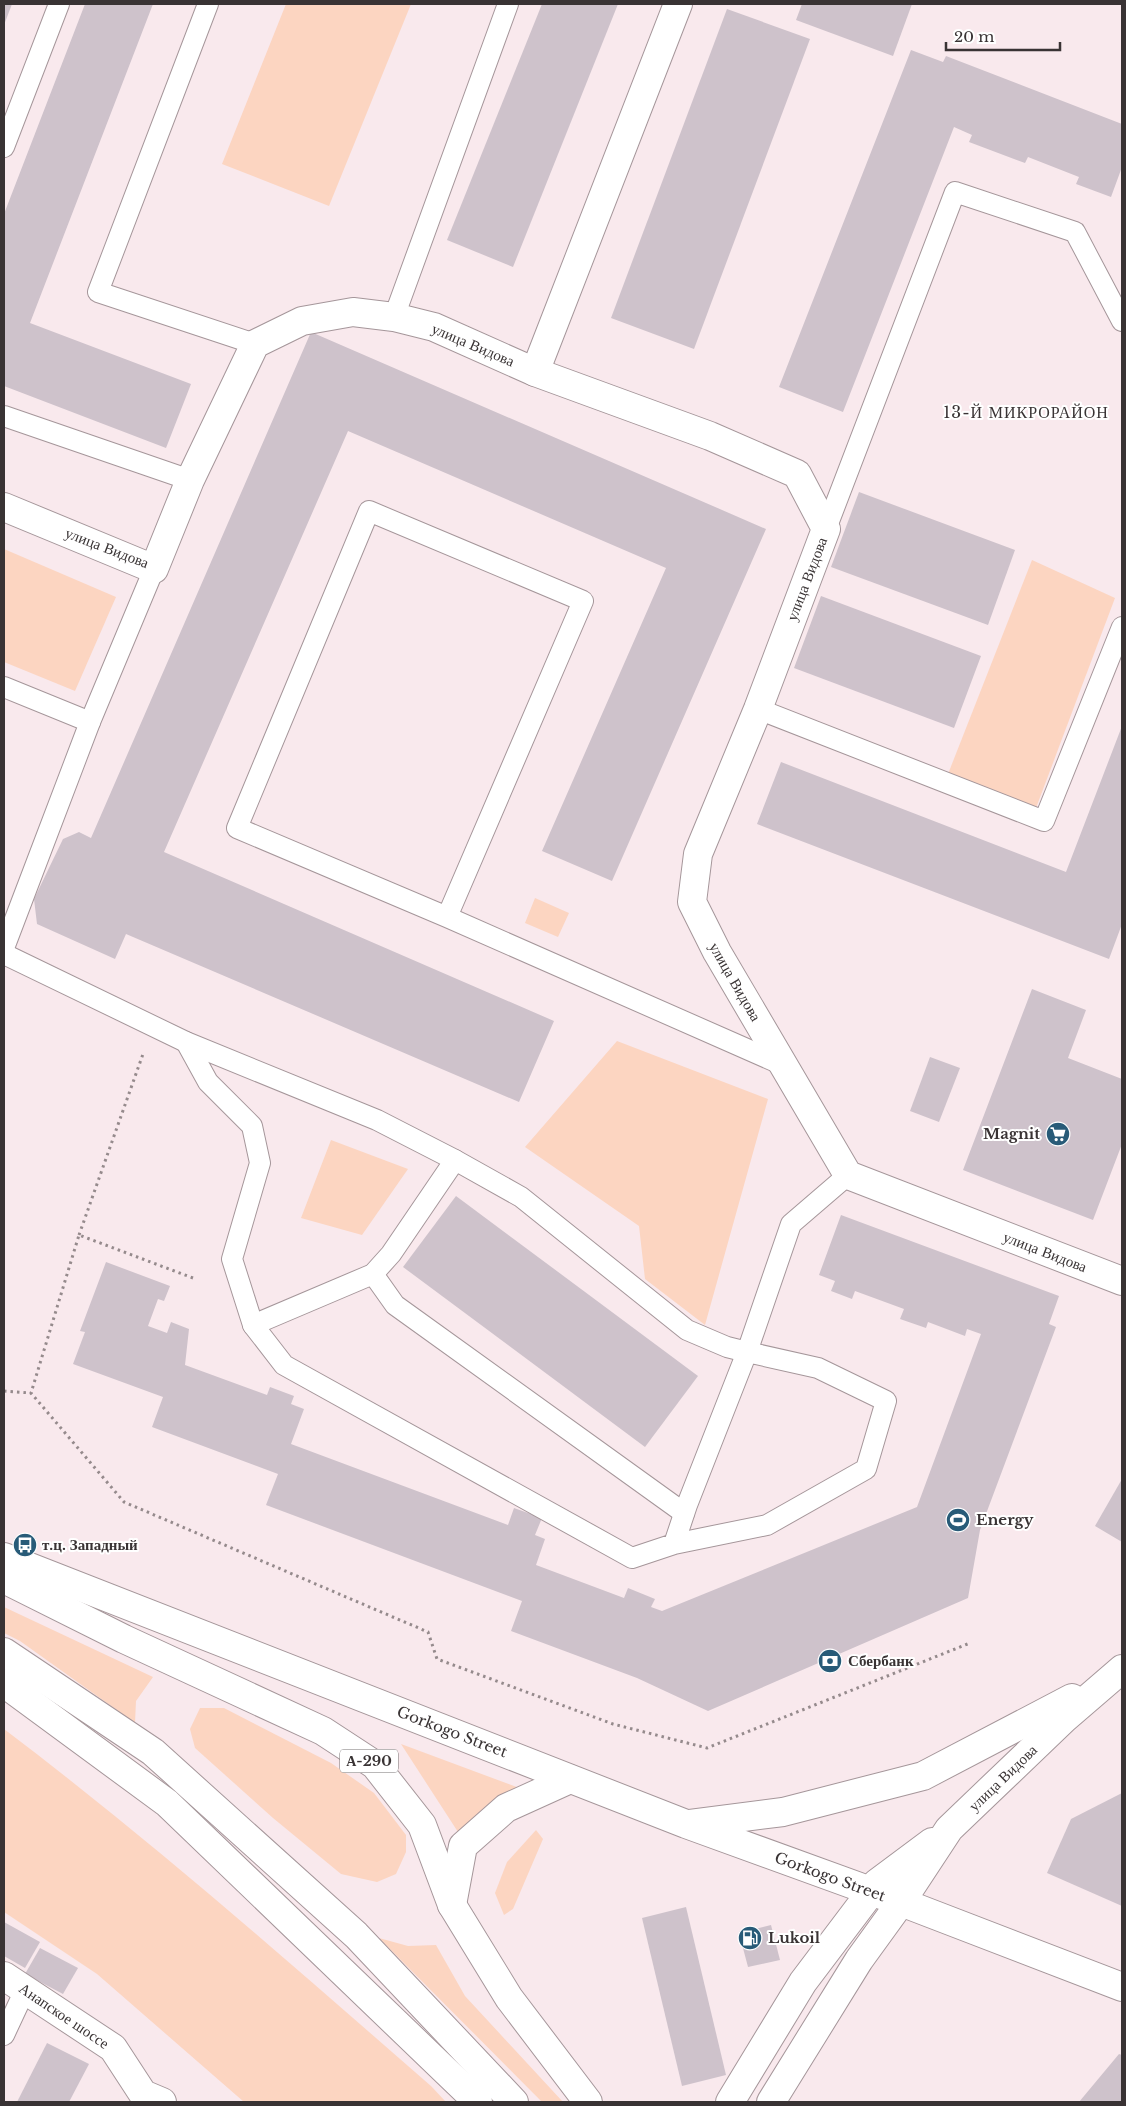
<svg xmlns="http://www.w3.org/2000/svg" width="1126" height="2106" viewBox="0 0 1126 2106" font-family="'Libre Baskerville',serif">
<rect width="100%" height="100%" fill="#f9e9ed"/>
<g fill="#fcd5c1">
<polygon points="286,4 411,4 329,206 222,164"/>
<polygon points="4,549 116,597 75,691 4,662"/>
<polygon points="1032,560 1115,598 1036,808 948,774"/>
<polygon points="535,898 569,913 558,937 525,923"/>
<polygon points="617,1041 768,1099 705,1325 645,1279 639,1226 525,1147"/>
<polygon points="331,1140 408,1169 362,1235 301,1218"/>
<polygon points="4,1607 153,1677 136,1701 135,1723 20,1641 4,1633"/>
<polygon points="200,1708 224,1708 331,1763 374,1793 406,1835 406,1852 396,1874 377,1882 341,1874 273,1818 195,1748 190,1729"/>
<path d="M4,1729C152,1841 291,1964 431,2086L446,2102H244L97,1974L4,1912Z"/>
<polygon points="401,1744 522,1789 491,1806 458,1832"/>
<polygon points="536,1830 543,1839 513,1909 504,1915 495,1893 507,1862"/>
<polygon points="379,1938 408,1946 436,1945 465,1996 563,2102 542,2102"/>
</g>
<g fill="#cec2cb">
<polygon points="4,4 12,4 4,25"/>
<polygon points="85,4 153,4 30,323 191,384 166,448 4,386 4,214"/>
<polygon points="542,4 618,4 513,267 447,240"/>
<polygon points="802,4 912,4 893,56 796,20"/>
<polygon points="727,9 810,39 694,349 611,318"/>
<polygon points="911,50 943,62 946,56 1122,124 1122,167 1111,197 1076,184 1079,177 1028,157 1025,163 969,142 972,135 954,127 843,412 779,387"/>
<polygon points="311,332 766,529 612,881 542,851 666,568 348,431 164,852 554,1021 519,1102 126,934 115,959 37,924 34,899 63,839 79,832 91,838"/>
<polygon points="859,492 1015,550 988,625 831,567"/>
<polygon points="821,596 981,656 954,728 794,668"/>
<polygon points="1122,726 1122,924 1109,959 757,824 781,762 1066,872"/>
<polygon points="1032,989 1086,1010 1068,1058 1122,1079 1122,1144 1093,1220 963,1170"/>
<polygon points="930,1057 960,1068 939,1122 910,1111"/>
<polygon points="456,1196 698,1376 645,1447 403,1267"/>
<polygon points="841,1215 1059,1296 1049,1324 1056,1327 980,1530 968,1598 708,1711 637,1678 511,1631 522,1601 266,1505 278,1474 152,1427 163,1397 73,1364 85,1332 80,1331 106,1262 170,1286 164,1301 158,1299 148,1326 167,1333 171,1322 189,1329 185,1365 267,1395 270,1387 294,1396 291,1404 304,1409 291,1444 508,1525 514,1508 542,1518 535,1535 545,1539 536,1565 624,1598 628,1588 655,1599 651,1607 662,1611 917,1507 981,1334 967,1329 965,1336 928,1322 926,1328 900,1319 904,1309 855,1291 852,1299 831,1291 835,1281 819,1275"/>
<polygon points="1122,1479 1122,1542 1095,1526"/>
<polygon points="1122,1793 1122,1906 1047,1873 1071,1819"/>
<polygon points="686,1907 726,2075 682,2086 642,1918"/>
<polygon points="4,1922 40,1942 25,1968 4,1956"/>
<polygon points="771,1925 780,1960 748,1967 739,1933"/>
<polygon points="40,1948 78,1968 63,1994 25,1974"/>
<polygon points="47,2043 89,2064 69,2102 17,2102"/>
<polygon points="1119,2054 1122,2055 1122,2102 1079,2102"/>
</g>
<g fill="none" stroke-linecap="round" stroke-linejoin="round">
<g stroke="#a5969a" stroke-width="22">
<g id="lane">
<polyline points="208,4 98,292 255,344"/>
<polyline points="4,147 59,4"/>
<polyline points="394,317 508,4"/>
<polyline points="4,416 190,480"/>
<polyline points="826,529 955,192 1075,232 1122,321"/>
<polyline points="4,687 90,722"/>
<polyline points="758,709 1044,821 1122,627"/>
<polyline points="447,917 583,601 369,511 237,828 447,917 783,1065"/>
<polyline points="4,948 90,722 154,569"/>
<polyline points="4,954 186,1042 377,1120 455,1160 521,1197 687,1330 727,1347 747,1352 791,1224 848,1175"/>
<polyline points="186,1042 208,1082 252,1126 260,1163 232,1259 253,1325 284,1365 632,1558 674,1544 687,1505 747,1352 818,1368 886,1401 866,1469 767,1525 674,1544"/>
<polyline points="373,1274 395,1305 684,1513"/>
<polyline points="253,1325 373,1274 391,1254 455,1160"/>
<polyline points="4,2035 25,1990"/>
</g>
</g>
<g stroke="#a5969a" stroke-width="30">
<g id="street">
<polyline points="535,372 678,4"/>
<polyline points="4,507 154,569 190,480 255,344 302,321 353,312 394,317 434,327 535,372 710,436 797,474 826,529 758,709 698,854 692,902 717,952 848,1175 1122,1281"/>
<polyline points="4,1976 113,2048 143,2094 162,2102"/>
</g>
</g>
<g stroke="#a5969a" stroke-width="30">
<g id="secondary">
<polyline points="4,1557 686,1824 901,1902 1122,1987"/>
<polyline points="4,1652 153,1752 356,1935 514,2102"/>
<polyline points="690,1824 783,1812 923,1776 1072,1698"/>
<polyline points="452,1905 463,1846 506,1808 570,1779"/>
<polyline points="730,2102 803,1982 871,1892 877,1883 932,1842"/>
<polyline points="771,2102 859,1960 901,1902 949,1829 1064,1719 1122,1669"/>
</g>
</g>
<g stroke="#a5969a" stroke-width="30">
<g id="highway">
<polyline points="4,1579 124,1639 323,1731 375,1765 422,1825 452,1905 509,1998 588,2102"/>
<polyline points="4,1683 167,1803 478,2102"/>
</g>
</g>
<g stroke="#958a8c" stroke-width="3" stroke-dasharray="2.5 4" stroke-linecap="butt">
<polyline points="79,1235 143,1054"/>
<polyline points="193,1278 79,1235 31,1393 124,1502 428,1632 437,1659 613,1724 707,1748 970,1643"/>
<polyline points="4,1391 31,1393"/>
</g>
<use href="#lane" stroke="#fff" stroke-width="20"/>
<use href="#street" stroke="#fff" stroke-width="28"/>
<use href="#secondary" stroke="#fff" stroke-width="28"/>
<use href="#highway" stroke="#fff" stroke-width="28"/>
</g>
<defs>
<g id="supermarket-disc" transform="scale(1.25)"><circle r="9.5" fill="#285b78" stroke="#fff"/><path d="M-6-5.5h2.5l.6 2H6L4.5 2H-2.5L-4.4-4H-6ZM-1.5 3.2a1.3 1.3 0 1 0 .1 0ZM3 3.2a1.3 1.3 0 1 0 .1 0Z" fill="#fff"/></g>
<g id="stadium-disc" transform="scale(1.25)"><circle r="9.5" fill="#285b78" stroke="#fff"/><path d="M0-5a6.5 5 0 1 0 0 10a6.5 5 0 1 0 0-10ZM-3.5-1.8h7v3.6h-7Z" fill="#fff"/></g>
<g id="bus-disc" transform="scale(1.25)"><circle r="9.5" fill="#285b78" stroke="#fff"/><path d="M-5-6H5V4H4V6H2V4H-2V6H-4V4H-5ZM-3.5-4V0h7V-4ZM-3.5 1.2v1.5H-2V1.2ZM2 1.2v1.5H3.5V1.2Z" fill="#fff"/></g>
<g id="bank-disc" transform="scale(1.25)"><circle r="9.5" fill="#285b78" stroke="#fff"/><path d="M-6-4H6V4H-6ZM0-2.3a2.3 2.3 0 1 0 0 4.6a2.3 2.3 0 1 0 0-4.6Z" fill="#fff"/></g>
<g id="fuel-disc" transform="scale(1.25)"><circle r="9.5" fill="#285b78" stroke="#fff"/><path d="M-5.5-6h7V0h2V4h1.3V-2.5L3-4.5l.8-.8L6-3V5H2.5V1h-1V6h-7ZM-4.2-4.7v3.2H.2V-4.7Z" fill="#fff"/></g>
</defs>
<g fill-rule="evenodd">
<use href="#supermarket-disc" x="1058" y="1134"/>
<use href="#stadium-disc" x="958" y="1520"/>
<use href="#bus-disc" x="25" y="1545"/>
<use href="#bank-disc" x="830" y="1661"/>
<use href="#fuel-disc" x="750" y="1938"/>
</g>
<g text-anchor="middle" stroke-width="4" stroke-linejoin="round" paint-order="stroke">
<rect fill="#fff" stroke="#747071" stroke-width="1" x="340" y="1749.5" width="58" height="23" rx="4"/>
<g font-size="14" font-weight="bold" fill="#393334">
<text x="369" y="1766">А-290</text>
</g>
<g font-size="15" fill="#393334" stroke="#fff">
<text transform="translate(473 345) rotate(23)" y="5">улица Видова</text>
<text transform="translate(107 548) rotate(21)" y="5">улица Видова</text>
<text transform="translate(807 579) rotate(-69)" y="5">улица Видова</text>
<text transform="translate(735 982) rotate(60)" y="5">улица Видова</text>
<text transform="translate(1045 1252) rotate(21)" y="5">улица Видова</text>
<text transform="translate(452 1732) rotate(21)" y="5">Gorkogo Street</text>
<text transform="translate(1003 1778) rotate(-44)" y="5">улица Видова</text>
<text transform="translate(830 1877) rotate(20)" y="5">Gorkogo Street</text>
<text transform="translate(64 2016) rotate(34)" y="5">Анапское шоссе</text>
</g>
<g font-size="15" font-weight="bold" fill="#393334" stroke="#fff" text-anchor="start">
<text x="1040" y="1139" text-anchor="end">Magnit</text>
<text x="976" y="1525">Energy</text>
<text x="42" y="1550">т.ц. Западный</text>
<text x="848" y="1666">Сбербанк</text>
<text x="768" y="1943">Lukoil</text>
</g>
<g font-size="16" letter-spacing="1" fill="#393334" stroke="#fff">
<text x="1026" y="418">13-Й МИКРОРАЙОН</text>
</g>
</g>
<rect width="1126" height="2106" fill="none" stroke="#393334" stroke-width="10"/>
<path d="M946 42v8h114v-8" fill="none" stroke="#393334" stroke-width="2.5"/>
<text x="954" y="42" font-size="15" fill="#393334" stroke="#ffffff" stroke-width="4" paint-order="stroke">20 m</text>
</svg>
